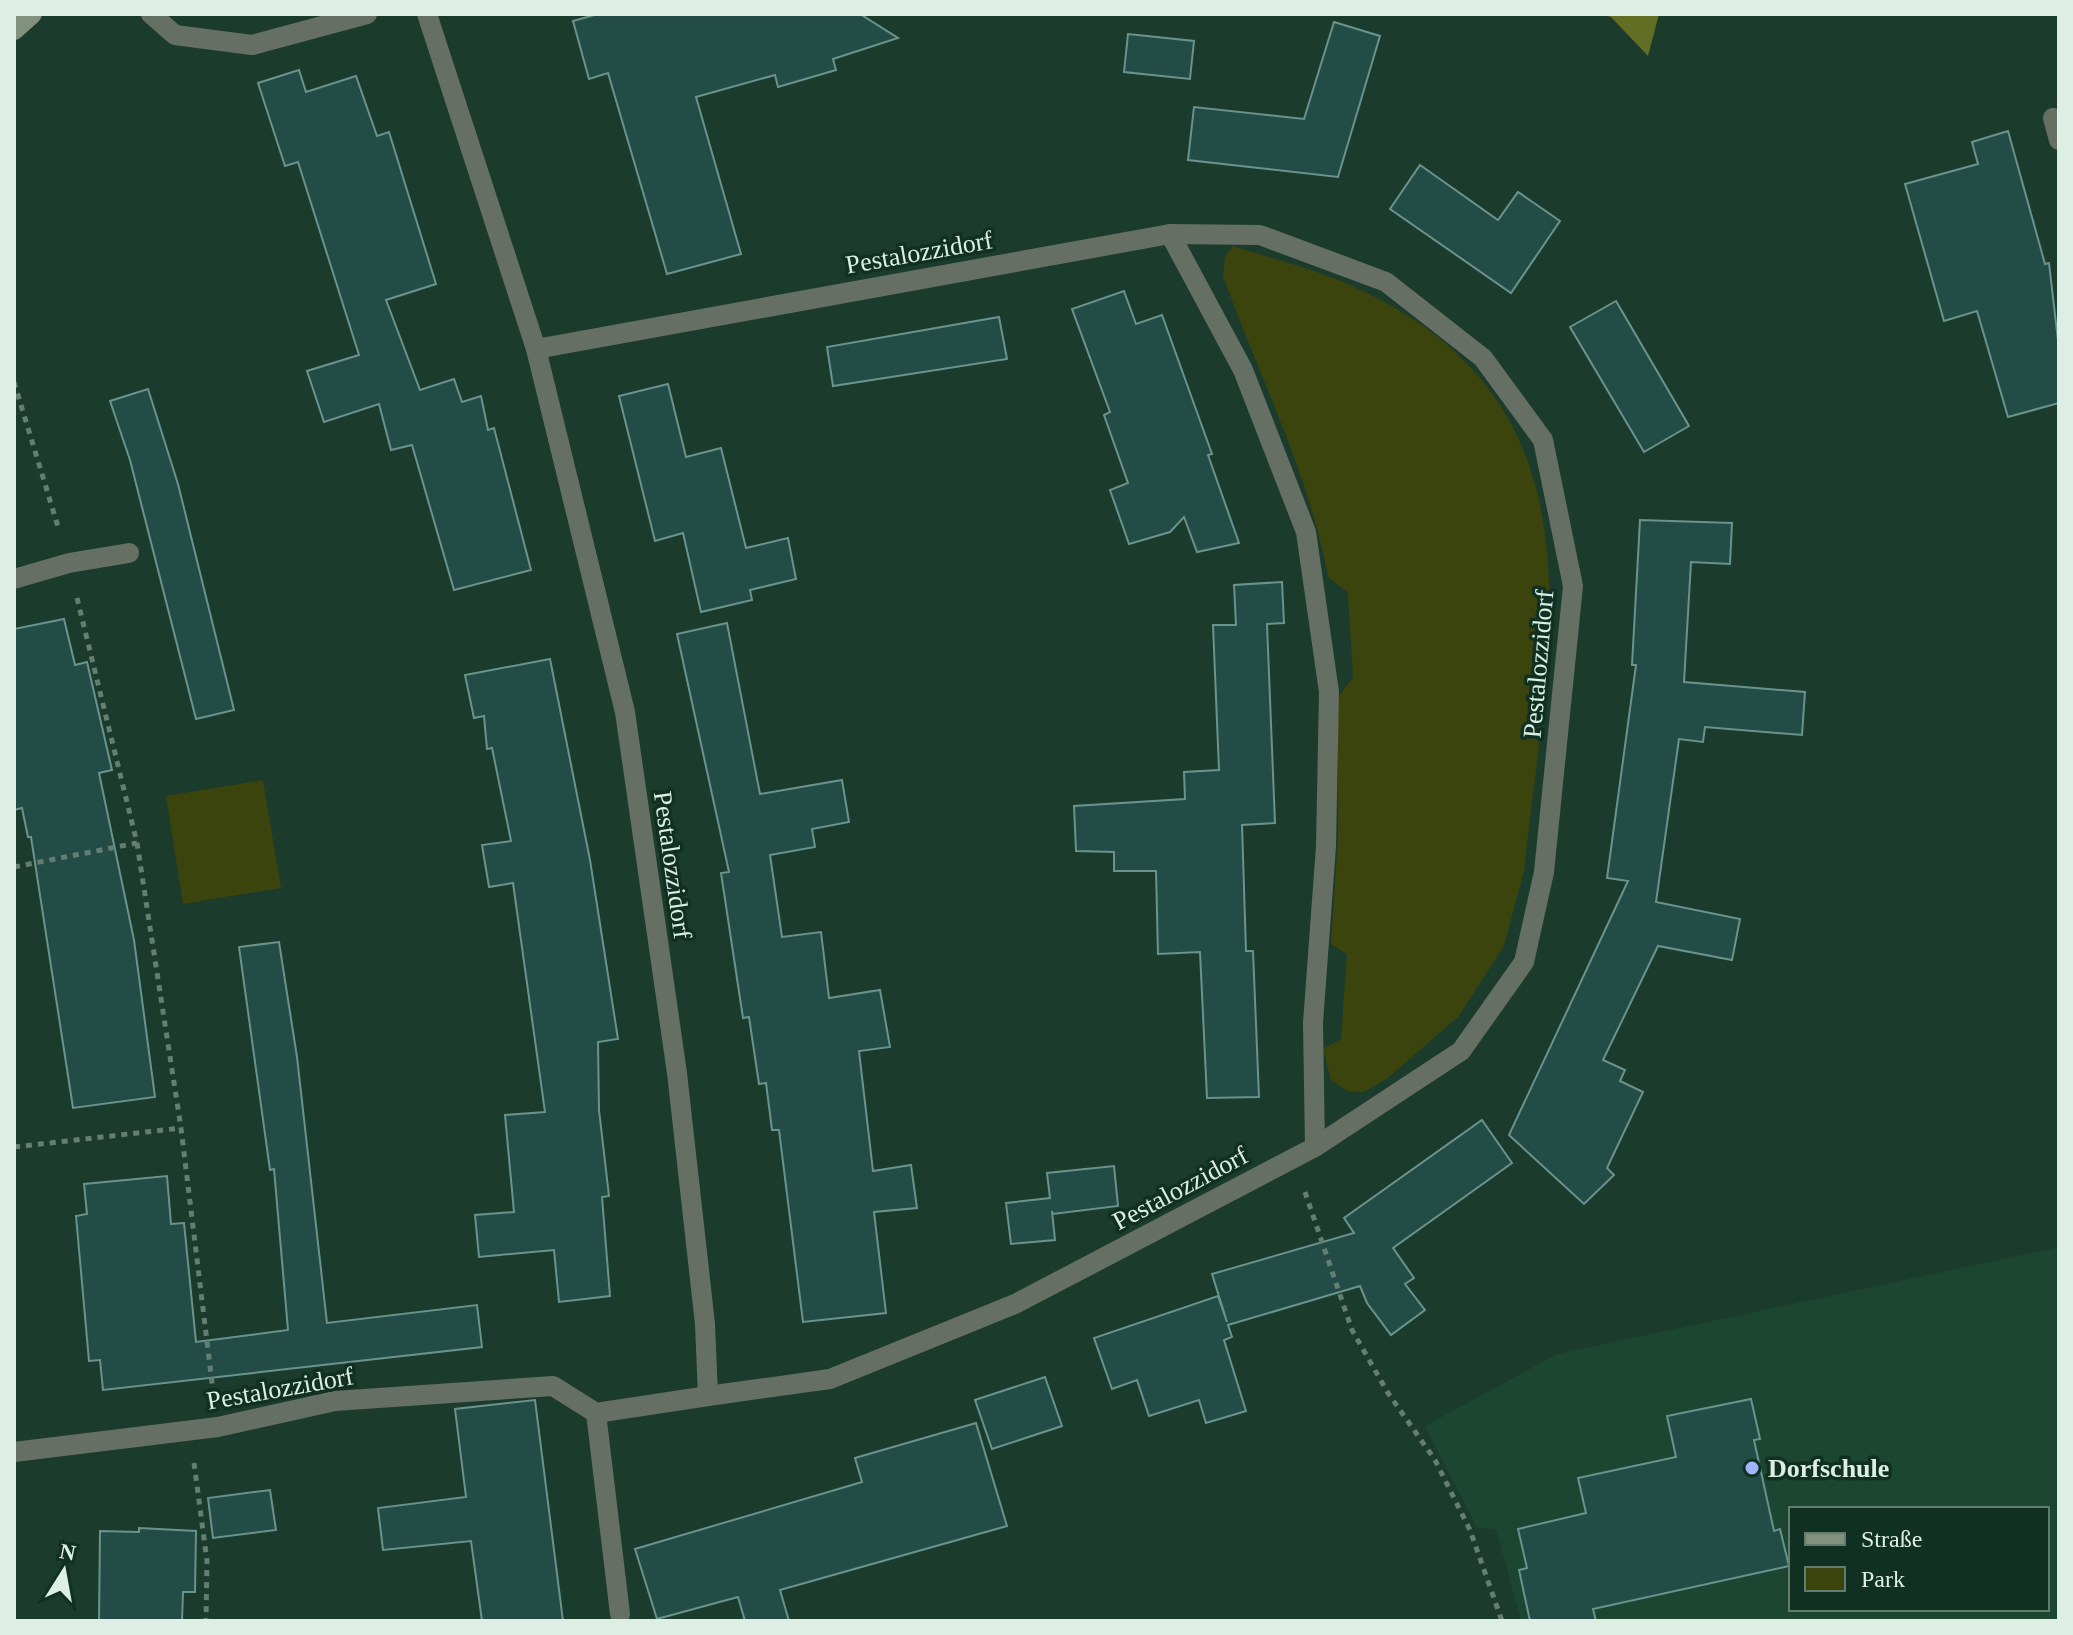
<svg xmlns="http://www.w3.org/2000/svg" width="2073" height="1635" viewBox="0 0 2073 1635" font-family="'Times New Roman',serif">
<rect width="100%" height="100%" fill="#1b3b2c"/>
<path fill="#1c4532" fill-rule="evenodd" d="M2059,1247V1621H1521L1496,1529L1477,1528L1425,1426L1557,1354ZM1791,1509H2047V1609H1791Z"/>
<g fill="#3c440d">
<path d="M1233,246C1277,260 1323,271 1365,292C1613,411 1547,649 1524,871L1504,946L1458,1017L1388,1078L1364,1092L1347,1091L1331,1080L1323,1049L1341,1039L1347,954L1331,944L1338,839V697L1353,677L1348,593L1328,577C1309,472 1259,377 1223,276L1225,257Z"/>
<polygon points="263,780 281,888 183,904 166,796"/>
</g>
<polygon fill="#626e24" points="1600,14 1659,14 1648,56 1611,17"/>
<g fill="#244c47" stroke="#69938c" stroke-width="2">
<polygon points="598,14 860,14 898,38 833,59 836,70 778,87 775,75 696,97 741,254 667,274 608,73 589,79 573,21"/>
<polygon points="1334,22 1380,36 1338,177 1188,160 1194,107 1304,119"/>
<polygon points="1128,34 1194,41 1190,79 1124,72"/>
<polygon points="299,70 306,92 356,76 377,136 389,132 436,284 386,300 420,390 454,379 462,402 481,396 488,430 494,428 531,570 454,590 412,445 391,450 379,404 324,422 307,371 359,355 298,162 285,166 258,83"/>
<polygon points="2008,131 2045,264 2049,263 2059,349 2059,403 2008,417 1977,311 1944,321 1905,184 1978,164 1972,142"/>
<polygon points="1420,165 1498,220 1518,192 1560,221 1511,293 1390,209"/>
<polygon points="1124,291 1136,324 1162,315 1212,454 1208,455 1239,543 1197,552 1184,517 1170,532 1129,544 1110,490 1128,483 1104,415 1110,412 1072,309"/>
<polygon points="1616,301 1689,426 1644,452 1570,327"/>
<polygon points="999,317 1007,359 833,386 827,347"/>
<polygon points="668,384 686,457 721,448 746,548 788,538 796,579 750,590 752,600 701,612 683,533 655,541 619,396"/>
<polygon points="148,389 178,484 234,710 196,719 130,460 110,401"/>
<polygon points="1640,520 1732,523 1730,564 1691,562 1684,682 1805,692 1802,735 1705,727 1703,742 1679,739 1656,902 1740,919 1732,960 1658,946 1603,1060 1625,1070 1620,1081 1643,1092 1607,1168 1614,1175 1584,1204 1509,1135 1628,881 1607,878 1636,665 1632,665"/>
<polygon points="1282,582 1284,623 1267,624 1275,823 1242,825 1246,951 1253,951 1259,1097 1207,1098 1200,952 1158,954 1156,871 1114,871 1114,852 1076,851 1074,806 1185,799 1184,772 1219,770 1213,625 1236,625 1234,585"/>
<polygon points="64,619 75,665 87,662 112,770 99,773 134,940 155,1097 73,1108 31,837 28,837 22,808 14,810 14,629"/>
<polygon points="727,623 760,794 842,780 849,822 812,829 815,847 770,855 782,937 821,932 829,998 880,990 890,1047 859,1051 873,1171 911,1165 917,1208 874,1212 886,1313 803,1322 779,1130 772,1130 766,1083 759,1084 749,1017 743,1018 721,873 729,872 677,634"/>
<polygon points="550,659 590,860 618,1039 598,1042 599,1110 609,1196 602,1197 610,1296 559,1302 554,1250 479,1257 475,1215 514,1212 505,1115 545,1112 513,883 489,887 482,845 511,841 492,748 487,749 484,716 474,718 465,675"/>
<polygon points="279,942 297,1057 327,1323 477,1305 482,1347 103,1390 100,1360 89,1361 76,1216 87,1214 84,1184 167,1176 171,1224 184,1223 196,1342 288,1330 274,1169 270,1170 239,947"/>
<polygon points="1482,1120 1512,1163 1393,1248 1414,1278 1405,1284 1425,1310 1391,1335 1367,1303 1360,1286 1228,1325 1232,1337 1224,1340 1246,1411 1206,1423 1199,1400 1149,1416 1137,1380 1112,1389 1094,1338 1218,1296 1227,1322 1212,1274 1354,1233 1344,1218"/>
<polygon points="1114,1166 1118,1206 1053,1214 1052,1211 1055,1240 1011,1244 1006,1203 1050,1198 1047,1173"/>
<polygon points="1045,1377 1062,1426 992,1449 975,1400"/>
<polygon points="1751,1399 1760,1439 1754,1440 1774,1531 1780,1529 1789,1566 1593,1609 1596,1621 1530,1621 1519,1570 1527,1568 1518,1529 1586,1513 1578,1478 1676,1457 1667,1416"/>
<polygon points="535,1400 563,1621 482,1621 471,1541 383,1550 378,1508 466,1497 455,1409"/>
<polygon points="976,1423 1007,1526 780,1590 789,1621 745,1621 738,1597 657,1619 635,1549 862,1482 855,1458"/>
<polygon points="270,1490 276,1530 213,1538 208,1498"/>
<polygon points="139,1528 196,1531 195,1592 183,1592 182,1621 99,1621 100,1531 139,1532"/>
</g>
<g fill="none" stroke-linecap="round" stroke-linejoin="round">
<g stroke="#647f72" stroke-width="5" stroke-dasharray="6 6" stroke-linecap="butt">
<polyline points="14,382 59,530"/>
<polyline points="77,598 137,843 181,1128 213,1391"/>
<polyline points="14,867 137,843"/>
<polyline points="14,1147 181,1128"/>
<polyline points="1305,1192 1352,1330 1388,1393 1435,1460 1470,1530 1502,1621"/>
<polyline points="194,1463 207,1561 206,1621"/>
</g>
<polyline stroke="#666f64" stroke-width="20" points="2053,118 2059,140"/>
<g stroke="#666f64" stroke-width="20">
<polyline points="151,14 175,35 252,45 367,14"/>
<polyline points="1170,234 1243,370 1306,532 1329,692 1326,846 1313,1023 1315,1147"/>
<polyline points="536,349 1170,234 1260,235 1386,282 1483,358 1543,440 1573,586 1544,872 1524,962 1461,1051 1315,1147 1015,1304 830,1379 708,1396"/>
<polyline points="14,579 69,563 129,553"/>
<polyline points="596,1413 620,1614"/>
<polyline points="14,1452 218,1427 335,1401 553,1386 596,1413 708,1396 705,1324 677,1073 625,712 536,349 427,14"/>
</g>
<polyline stroke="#82907e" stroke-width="20" points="14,30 32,14"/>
</g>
<circle fill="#a0b3fd" stroke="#103022" stroke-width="3" cx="1752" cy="1468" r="8"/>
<g text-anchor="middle" stroke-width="7" stroke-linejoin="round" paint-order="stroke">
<g font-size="26" fill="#ddefe5" stroke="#103022">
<text transform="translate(919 252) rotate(-10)" y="9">Pestalozzidorf</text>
<text transform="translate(1538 664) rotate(-85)" y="9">Pestalozzidorf</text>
<text transform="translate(673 865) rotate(82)" y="9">Pestalozzidorf</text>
<text transform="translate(1180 1188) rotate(-28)" y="9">Pestalozzidorf</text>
<text transform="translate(280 1388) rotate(-10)" y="9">Pestalozzidorf</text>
</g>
<g font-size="26" font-weight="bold" fill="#ddefe5" stroke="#103022" text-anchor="start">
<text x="1768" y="1477">Dorfschule</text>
</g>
</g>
<rect width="2073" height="1635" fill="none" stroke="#ddefe5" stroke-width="32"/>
<rect x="1789" y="1507" width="260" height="104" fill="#103022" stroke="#627c70" stroke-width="2"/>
<rect x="1805" y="1533" width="40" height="12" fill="#82907e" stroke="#627c70" stroke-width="2"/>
<text x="1861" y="1547" font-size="24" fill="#ddefe5">Straße</text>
<rect x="1805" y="1567" width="40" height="24" fill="#3c440d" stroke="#627c70" stroke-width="2"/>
<text x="1861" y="1587" font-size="24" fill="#ddefe5">Park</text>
<g transform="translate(64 1571) rotate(11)" stroke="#103022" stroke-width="6" paint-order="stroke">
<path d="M0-6L14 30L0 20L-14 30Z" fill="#ddefe5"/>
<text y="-12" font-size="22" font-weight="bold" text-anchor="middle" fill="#ddefe5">N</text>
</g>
</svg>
